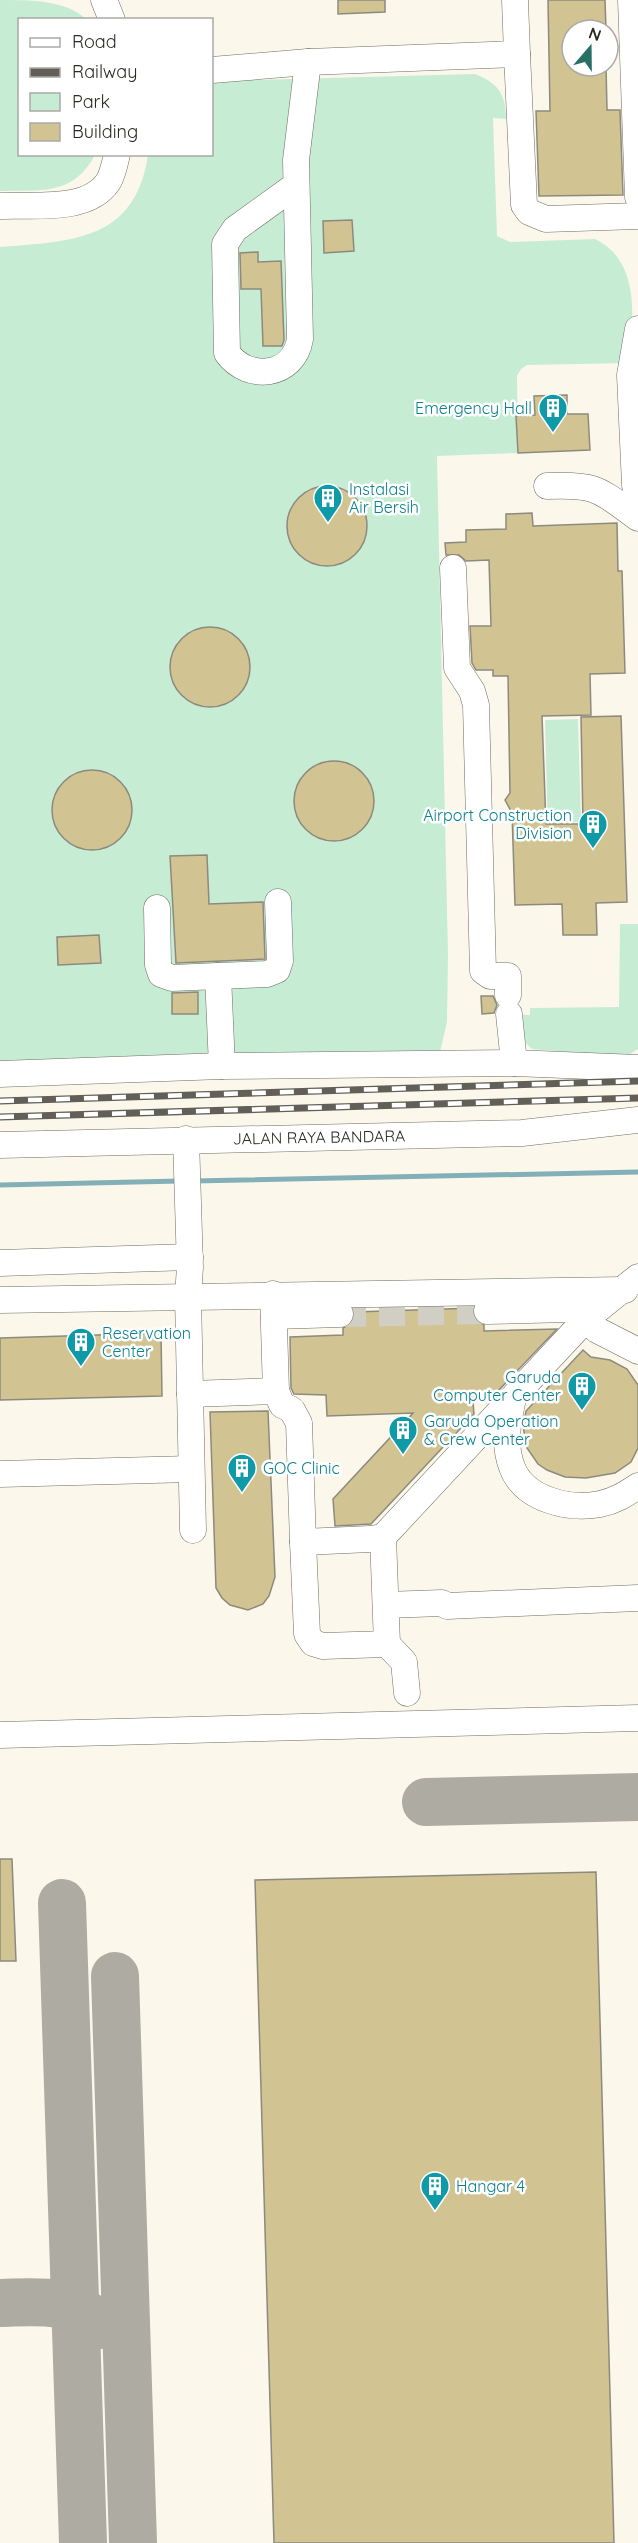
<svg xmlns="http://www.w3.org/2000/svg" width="638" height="2543" viewBox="0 0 638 2543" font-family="Quicksand,sans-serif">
<rect width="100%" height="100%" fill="#fbf8eb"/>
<g fill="#c7ecd4">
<path d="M0,0C31,0 66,0 86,19L20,20V154L95,155C73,196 41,190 0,191Z"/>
<path d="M475,74C498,83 506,94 506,119L493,118L497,236L510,242L595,239C638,259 636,315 627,363L527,365L521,369L517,376L518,453L437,456L448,955L447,1022L440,1052L0,1064V247C73,241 135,241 148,155L212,154V81Z"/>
<polygon points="578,719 581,822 558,823 560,872 549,872 545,720"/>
<polygon points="620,924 638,924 638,1049 625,1057 532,1049 523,1040 521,1015 530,1015 530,1008 619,1007"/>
</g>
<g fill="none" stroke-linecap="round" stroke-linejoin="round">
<g stroke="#83afb9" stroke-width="5">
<polyline points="193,1181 638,1172"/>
<polyline points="0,1185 180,1181"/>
</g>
<g stroke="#aeaca2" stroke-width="48">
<polyline points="426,1802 638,1797"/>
<polyline points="62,1903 83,2543"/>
<polyline points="115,1976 133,2543"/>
<path d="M0,2303C39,2302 68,2297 100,2325"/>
</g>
</g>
<g fill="#d1c492" stroke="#8c8a7e" stroke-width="1.5">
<polygon points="338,0 385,0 385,12 338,14"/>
<polygon points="548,0 605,0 606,30 572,30 572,66 606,66 607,110 620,110 623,195 539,196 536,111 550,111"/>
<polygon points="352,220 354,251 324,253 323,221"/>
<polygon points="258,252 258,262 281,261 284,340 282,346 263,346 261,289 241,289 240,253"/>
<polygon points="567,395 567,414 588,414 590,450 518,453 516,416 535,415 534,396"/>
<circle cx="327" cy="526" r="40"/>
<polygon points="532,513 533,526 617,523 618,571 622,571 625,673 590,674 591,715 542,716 546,824 583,824 581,717 621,716 627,902 596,903 597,935 563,935 562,904 515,905 512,813 505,800 510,793 508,676 493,676 493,670 476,670 472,663 470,626 491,626 489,560 466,561 459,555 446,555 445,543 466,542 466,530 506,529 506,514"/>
<circle cx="210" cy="667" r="40"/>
<circle cx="334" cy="801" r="40"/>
<circle cx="92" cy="810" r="40"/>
<polygon points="207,855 209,904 263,902 265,959 176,963 170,856"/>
<polygon points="99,935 101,963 58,965 57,937"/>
<polygon points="198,992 198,1014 172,1014 172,993"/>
<polygon points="481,996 493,996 497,1005 494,1013 482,1014"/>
<polygon points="473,1308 474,1318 484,1325 484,1331 557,1329 498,1391 483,1392 473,1402 474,1414 371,1524 335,1526 333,1499 413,1413 327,1416 326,1395 294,1394 291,1388 290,1337 343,1335 343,1328 353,1322 355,1312"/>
<polygon points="161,1333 162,1396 0,1400 0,1338"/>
<polygon points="583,1350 591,1357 610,1360 627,1369 638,1385 638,1448 631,1462 615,1473 586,1478 565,1477 547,1470 538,1464 527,1448 523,1426 526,1411"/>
<polygon points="268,1411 275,1577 269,1596 263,1604 248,1610 230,1605 222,1598 216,1588 210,1412"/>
<polygon points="0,1859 12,1859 16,1961 0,1961"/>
<polygon points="596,1872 614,2543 274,2543 255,1880"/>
</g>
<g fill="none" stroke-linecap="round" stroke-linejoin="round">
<polyline stroke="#d1cfc3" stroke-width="26" stroke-dasharray="26 13" stroke-linecap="butt" points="340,1314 487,1311"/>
<g stroke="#6e6c61" stroke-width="27">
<g id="minor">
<polyline points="104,0 112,20"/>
<polyline points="631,0 638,197"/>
<polyline points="517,54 524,205 529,212 546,219 638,216"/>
<polyline points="212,70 308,62 517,54 515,0"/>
<path d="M296,185L235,229L225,244L227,353C248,382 294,377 300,339L296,160L308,62"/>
<path d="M0,206C32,204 87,213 108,182C113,174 115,163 117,154"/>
<polyline points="638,329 630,375 635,485 638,500"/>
<path d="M547,486C597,484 598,489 638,518"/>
<polyline points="453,568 457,668 472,691 476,705 483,971 490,976 508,976 508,995"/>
<polyline points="157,908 158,965 161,974 172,978 218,976"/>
<polyline points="509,1014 514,1063"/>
<polyline points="222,1066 218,976 267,974 277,970 280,961 278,902"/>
<polyline points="0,1074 222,1066 514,1063 638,1068"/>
<polyline points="186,1139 190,1267 188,1296 193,1530"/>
<polyline points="0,1145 522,1133 638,1120"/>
<polyline points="0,1263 190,1257"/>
<polyline points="273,1294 276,1391"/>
<polyline points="0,1300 625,1290"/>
<polyline points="487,1311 570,1309 579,1313 597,1330 638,1351"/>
<polyline points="274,1316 340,1314"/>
<polyline points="190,1394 276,1391 282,1405 292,1410 299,1423 303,1542 370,1539 383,1537 586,1319 638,1277"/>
<path d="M513,1398C508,1422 503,1444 512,1467C524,1500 570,1510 600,1504C615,1501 626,1494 638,1486"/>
<polyline points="0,1474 191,1469"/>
<polyline points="303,1542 307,1634 313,1643 323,1646 387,1644 383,1537"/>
<polyline points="386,1605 442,1603 447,1606 638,1598"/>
<polyline points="387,1644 404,1662 407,1693"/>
<polyline points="0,1735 638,1718"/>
</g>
</g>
<use href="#minor" stroke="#fff" stroke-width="26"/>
<g stroke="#615f58" stroke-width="7">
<g id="rail">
<polyline points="0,1101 638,1081"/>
<polyline points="0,1117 638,1098"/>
</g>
</g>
<use href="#rail" stroke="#fff" stroke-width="4.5" stroke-dasharray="14" stroke-linecap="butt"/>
</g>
<defs>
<g id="building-pin" transform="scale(1.5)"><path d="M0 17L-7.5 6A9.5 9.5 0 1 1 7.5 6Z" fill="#0f9aa8" stroke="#fff"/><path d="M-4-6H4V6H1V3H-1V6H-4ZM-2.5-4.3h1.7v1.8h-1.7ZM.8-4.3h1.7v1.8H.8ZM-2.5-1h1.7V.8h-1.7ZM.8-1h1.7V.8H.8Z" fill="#fff"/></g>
</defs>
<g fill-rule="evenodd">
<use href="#building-pin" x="553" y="408"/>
<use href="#building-pin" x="328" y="498"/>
<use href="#building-pin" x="593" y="824"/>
<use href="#building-pin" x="81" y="1342"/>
<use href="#building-pin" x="582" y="1386"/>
<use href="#building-pin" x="403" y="1430"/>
<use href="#building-pin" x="242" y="1468"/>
<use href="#building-pin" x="435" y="2186"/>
</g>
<g text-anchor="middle" stroke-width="5" stroke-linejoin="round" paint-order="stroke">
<g font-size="16" fill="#0d838f" stroke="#fff" text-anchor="start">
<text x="532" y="414" text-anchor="end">Emergency Hall</text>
<text x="349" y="495">Instalasi<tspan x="349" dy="18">Air Bersih</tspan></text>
<text x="572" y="821" text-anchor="end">Airport Construction<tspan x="572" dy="18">Division</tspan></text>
<text x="102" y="1339">Reservation<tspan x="102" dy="18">Center</tspan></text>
<text x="561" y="1383" text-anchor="end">Garuda<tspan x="561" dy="18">Computer Center</tspan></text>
<text x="424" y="1427">Garuda Operation<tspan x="424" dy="18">&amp; Crew Center</tspan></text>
<text x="263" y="1474">GOC Clinic</text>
<text x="456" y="2192">Hangar 4</text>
</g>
<g font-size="16" fill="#2a2924" stroke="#fff">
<text transform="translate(319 1137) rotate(-1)" y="6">JALAN RAYA BANDARA</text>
</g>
</g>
<rect x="18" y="18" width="195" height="138" fill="#ffffff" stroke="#aaa9a7" stroke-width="1.5"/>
<rect x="30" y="38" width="30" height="9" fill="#ffffff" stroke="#aaa9a7" stroke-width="1.5"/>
<text x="72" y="48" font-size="18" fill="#2a2924">Road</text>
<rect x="30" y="68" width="30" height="9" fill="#615f58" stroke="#aaa9a7" stroke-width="1.5"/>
<text x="72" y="78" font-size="18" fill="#2a2924">Railway</text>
<rect x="30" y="93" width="30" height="18" fill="#c7ecd4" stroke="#aaa9a7" stroke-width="1.5"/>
<text x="72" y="108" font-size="18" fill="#2a2924">Park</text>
<rect x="30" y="123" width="30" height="18" fill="#d1c492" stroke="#aaa9a7" stroke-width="1.5"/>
<text x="72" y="138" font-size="18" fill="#2a2924">Building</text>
<g transform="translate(590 48) rotate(20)"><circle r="28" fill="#ffffff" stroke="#aaa9a7" stroke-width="1.5"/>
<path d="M0-4.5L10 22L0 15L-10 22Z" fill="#287066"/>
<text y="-9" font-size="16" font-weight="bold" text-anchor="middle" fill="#2a2924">N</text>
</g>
</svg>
